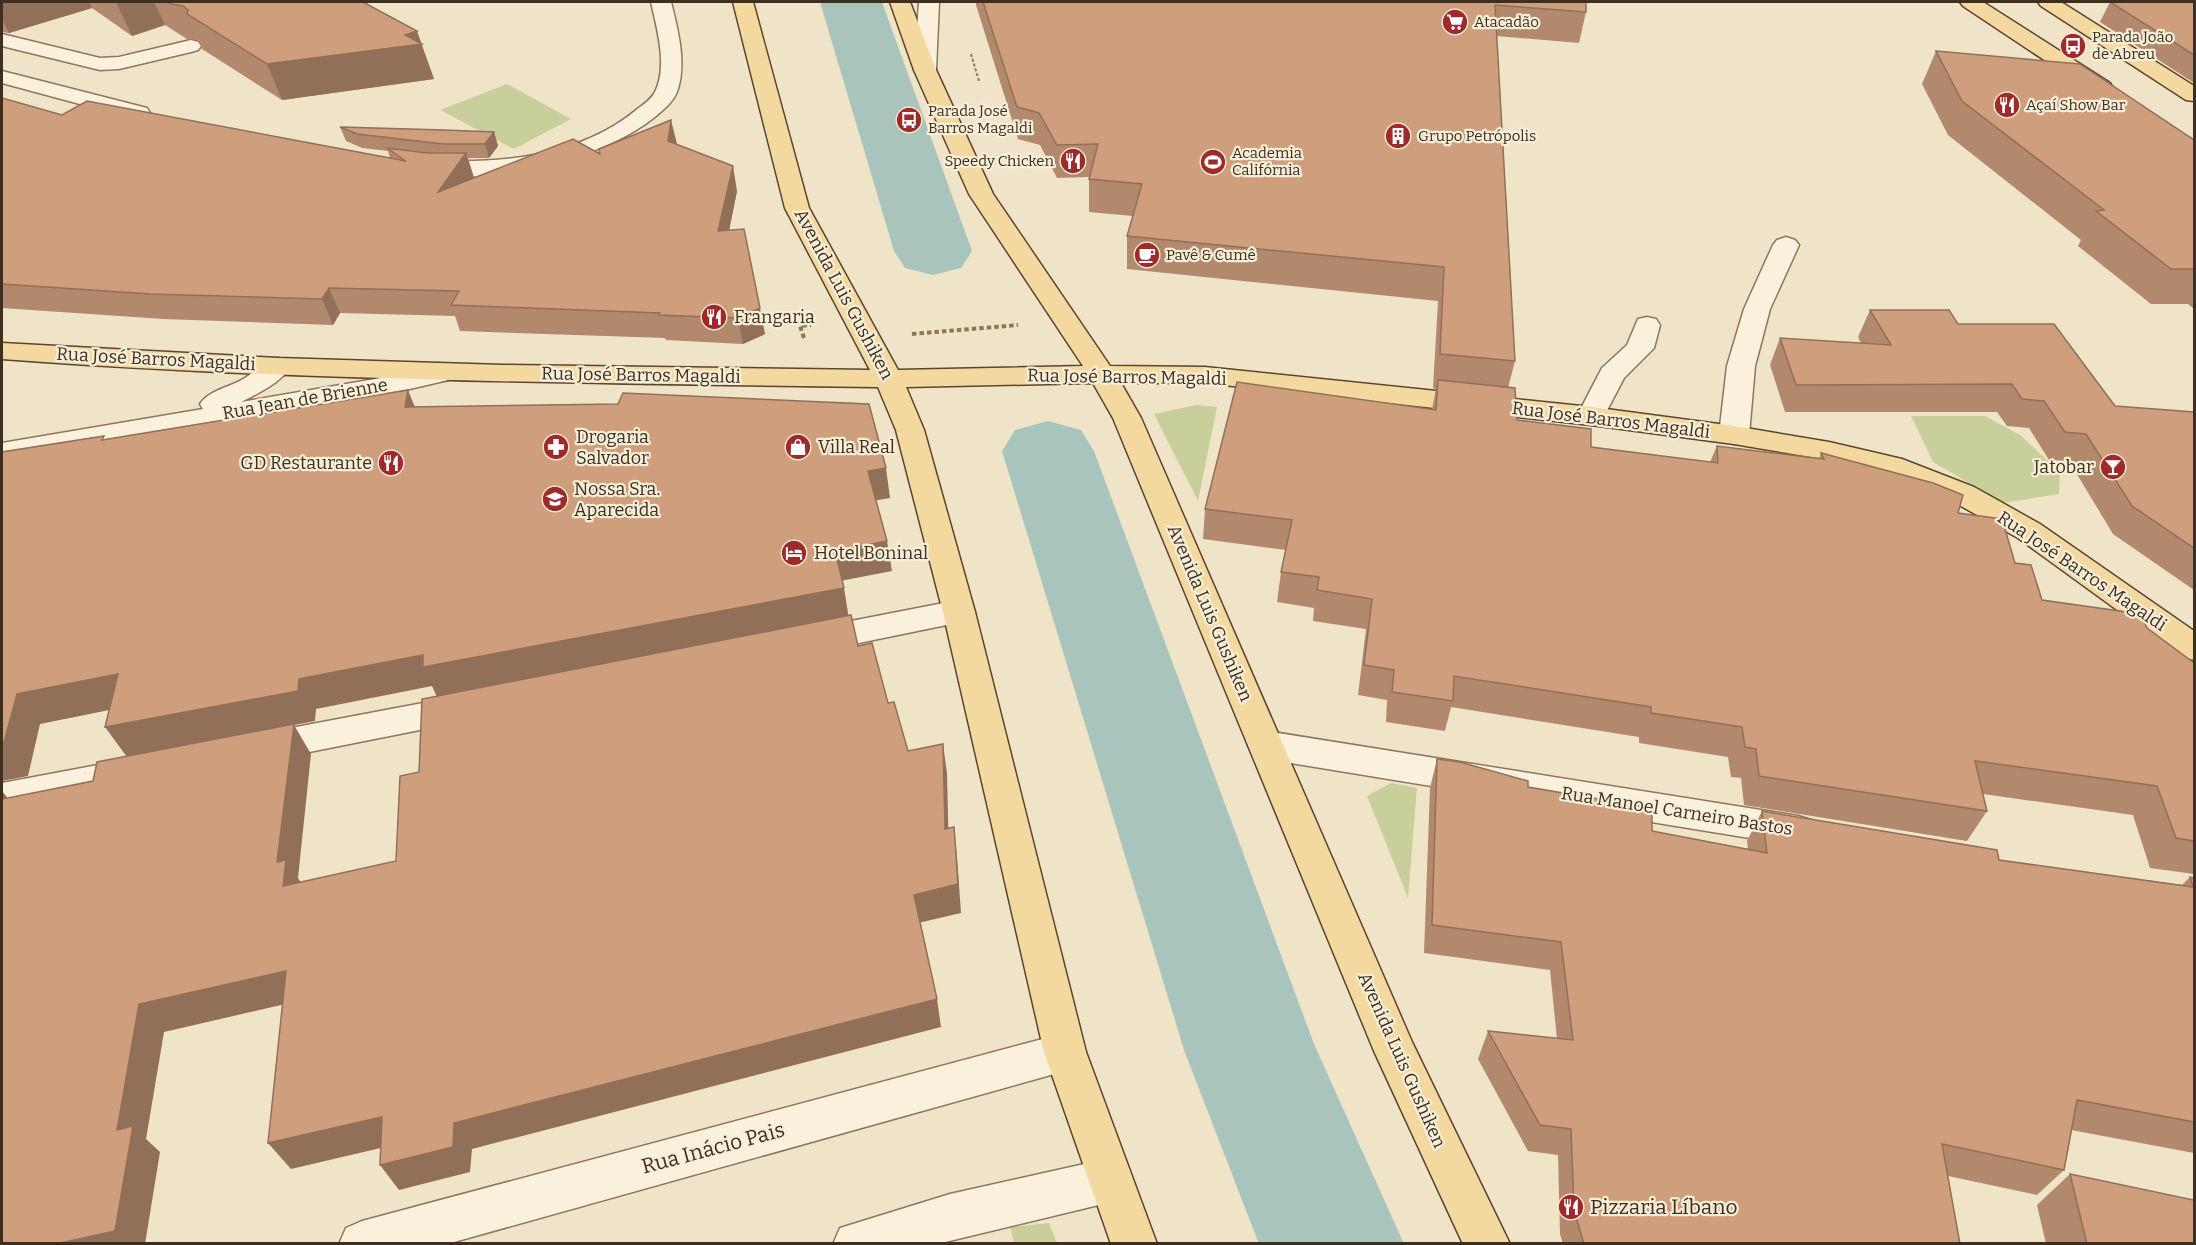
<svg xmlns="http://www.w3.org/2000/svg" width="2196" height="1245" viewBox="0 0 2196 1245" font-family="Bitter,serif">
<rect width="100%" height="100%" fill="#f0e4c8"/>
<g fill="#c9cf9b">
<polygon points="507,84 571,119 514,149 440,110"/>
<polygon points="1196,405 1217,407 1198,501 1154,414"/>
<polygon points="1911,416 1985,416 2020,435 2060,472 2059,494 2003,503 1933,462"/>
<polygon points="1391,783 1417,788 1408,898 1367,796"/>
<polygon points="1049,1223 1057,1243 1014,1243 1010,1227"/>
</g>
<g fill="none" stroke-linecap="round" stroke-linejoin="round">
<g fill="#a9c4bc" fill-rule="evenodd">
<polygon points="820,2 882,2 972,251 961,268 933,275 905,268 894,251"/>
<polygon points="1048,421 1081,430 1094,451 1314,1044 1404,1244 1259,1244 1184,1050 1002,451 1015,430"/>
</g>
<g stroke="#8d765c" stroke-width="3">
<g id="minor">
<path d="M651,2H671C678,30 687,64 677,92C673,102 664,109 656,116C603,160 484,189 417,172L413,167L417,162L425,160C495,165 579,157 635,111C641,106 651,100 655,92C668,66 657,29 651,2Z"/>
<polygon points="919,2 939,2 936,70 933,75 925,76 917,75 914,70"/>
<polygon points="2,34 100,58 119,57 191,40 198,42 201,46 198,50 191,52 119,69 100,70 2,46"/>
<polygon points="2,71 147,108 150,113 147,118 139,120 2,83"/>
<polygon points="1786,237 1795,240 1799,245 1770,309 1755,366 1749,435 1744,441 1734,444 1724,441 1719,435 1727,366 1744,309 1773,245 1777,240"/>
<polygon points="1647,317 1656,319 1660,325 1654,348 1624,378 1601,422 1591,425 1581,422 1577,416 1602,368 1627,345 1638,319"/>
<path d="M278,358L288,360L292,366C280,383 259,393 241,402L375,379L447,364L457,366L461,372L457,378L375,397L2,461V443L203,409L200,404C209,390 231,387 245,378C257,370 264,361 278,358Z"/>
<polygon points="959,600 971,604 975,612 971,620 810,653 798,650 793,641 798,632 810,629"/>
<polygon points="465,695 477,699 482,708 477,717 465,721 259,762 246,758 241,748 246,738 259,734"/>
<polygon points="1266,731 1798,816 1811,820 1817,831 1811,842 1798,846 1266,759 1253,755 1248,745 1253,735"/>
<polygon points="135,758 148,762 153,772 148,782 2,813 2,783"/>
<polygon points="1065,1033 1080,1038 1086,1052 1080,1066 1065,1071 447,1244 339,1244 346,1228 362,1221"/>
<polygon points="1111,1158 1127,1165 1133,1180 1127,1195 1111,1202 937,1244 833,1244 840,1228 950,1194"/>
</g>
</g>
<g stroke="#5b4430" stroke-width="3">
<g id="major">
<path d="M733,2H753L809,208L898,370L1083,366L969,194L914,70L890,2H910L936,70L993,194L1110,366L1205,367L1591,407L1734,426L1829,442L1902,459L1974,487L2040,524L2194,631V660L2182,657L2018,538L1952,501L1893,476L1829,460L1734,444L1591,425L1205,383H1121L1141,418L1412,1042L1510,1244H1463L1374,1051L1113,418L1093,383L906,387L924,430L975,612L1086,1052L1157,1244H1111L1044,1052L943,612L896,430L878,387C586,383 293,381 2,359V343L278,358L503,365L870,370L785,208Z"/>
<polygon points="1960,2 1983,2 2110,83 2113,88 2110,93 2102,95 2094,93 1963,6"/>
<polygon points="2038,2 2061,2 2194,86 2194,101 2186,100 2041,6"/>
</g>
</g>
<polyline stroke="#8d765c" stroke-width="2" stroke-dasharray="3 2" stroke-linecap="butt" points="971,54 979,81"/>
<g stroke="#8d765c" stroke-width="4" stroke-dasharray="4.5 3" stroke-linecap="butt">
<polyline points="912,334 1018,325"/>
<polyline points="804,338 800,326 811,325"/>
</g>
<use href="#minor" fill="#faf1dc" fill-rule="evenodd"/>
<use href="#major" fill="#f3d9a0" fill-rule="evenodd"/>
</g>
<g fill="#b2896c">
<polygon points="2,2 363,2 421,44 434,79 282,100 202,49 198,40 187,39 165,25 132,36 92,8 9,33 2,32"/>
<polygon points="976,2 1586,2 1586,12 1579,43 1496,36 1515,361 1508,388 1517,420 1591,447 1710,462 1717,446 1819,459 1821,453 1958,513 2015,563 2042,600 2147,628 2194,663 2194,874 2150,868 2133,815 1983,794 1987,811 1967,841 1744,805 1741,778 1731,777 1728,757 1639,743 1639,737 1451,707 1445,731 1386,722 1387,700 1358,695 1366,629 1313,621 1314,608 1277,602 1281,572 1286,550 1203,539 1205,509 1432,409 1436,389 1433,388 1438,301 1127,269 1127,236 1133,216 1089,212 1089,177 1057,178 1040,145 1018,139 976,5"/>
<polygon points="2110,2 2194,2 2194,83 2100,22"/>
<polygon points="1936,51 2194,140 2194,309 2188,304 2151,304 2078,246 2081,240 1948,135 1922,84"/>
<polygon points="2,98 62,115 390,158 388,151 362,148 346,141 340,127 494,132 498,146 489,158 468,158 474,178 600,154 677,145 737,191 729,230 765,334 743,344 666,340 665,338 460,331 455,316 340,313 333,325 163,319 2,308"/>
<polygon points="1870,310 1958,324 2115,406 2194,412 2194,590 2113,534 2069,461 2049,460 2029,428 2007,426 1997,412 1785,412 1770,365 1780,338 1861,343 1858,337"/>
<polygon points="1437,759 1528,787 1652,831 1748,849 1747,841 1762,811 1999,860 2182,885 2190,877 2194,878 2194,1153 2071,1130 2064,1170 2037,1195 1948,1176 1960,1244 1563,1244 1560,1234 1558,1155 1528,1151 1478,1059 1488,1031 1557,1039 1550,970 1424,953 1430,788"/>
<polygon points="2070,1174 2194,1244 2046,1244 2037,1205"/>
</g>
<g fill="#916f58">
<polygon points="2,2 89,2 92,8 9,33 2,19"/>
<polygon points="116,2 154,2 165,25 132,36"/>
<polygon points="417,31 434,79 282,100 267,64 405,35"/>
<polygon points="671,120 677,144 673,166 668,141"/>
<polygon points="494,132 498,146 489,158 485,144"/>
<polygon points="466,153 474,178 438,192"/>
<polygon points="733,166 737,191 724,256 718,231"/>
<polygon points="329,288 340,313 333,325 322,299"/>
<polygon points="760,308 765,334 743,344 738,318"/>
<polygon points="408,390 420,420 405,407"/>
<polygon points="886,468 890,498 872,501 868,471"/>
<polygon points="887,541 892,571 840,581 835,551"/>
<polygon points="844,588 849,619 437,697 432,686 316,709 315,721 294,725 311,754 298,878 305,889 303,914 127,757 105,727 299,679 423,655"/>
<polygon points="118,674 139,704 40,724 28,776 2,781 2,746 17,694"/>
<polygon points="943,744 947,773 949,859 945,829"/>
<polygon points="2,791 19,812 2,815"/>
<polygon points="954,827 957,857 961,913 918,923 914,895"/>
<polygon points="286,971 307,999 164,1032 146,1139 160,1152 145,1244 56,1244 117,1130 139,1004"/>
<polygon points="937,999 941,1027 472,1149 470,1172 399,1190 380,1165 454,1123"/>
<polygon points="382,1117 402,1143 291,1169 268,1143"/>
</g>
<g fill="#cf9f7d" stroke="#916f58" stroke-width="1.5">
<polygon points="167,2 363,2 417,31 405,35 422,44 267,64 187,14 188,10 183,6 171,4"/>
<polygon points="983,2 1586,2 1586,12 1495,5 1515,361 1440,354 1444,267 1127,236 1142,184 1089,179 1098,144 1057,145 1039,113 1017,107"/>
<polygon points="2110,2 2194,2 2194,55"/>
<polygon points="1936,51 2080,64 2194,140 2194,269 2171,269 2096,211 2104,210 1962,101"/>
<polygon points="2,98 62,115 87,101 406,161 387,148 427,153 466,153 438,192 573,139 600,154 599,149 671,120 668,141 733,166 718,231 744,229 760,308 738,318 659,315 660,313 451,305 459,291 329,288 322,299 150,294 2,284"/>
<polygon points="340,127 444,130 494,132 485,144 443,144 357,134"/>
<polygon points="1870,310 1949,310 1958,324 2054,324 2115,406 2194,412 2194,548 2132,506 2086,434 2065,432 2044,401 2022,399 2012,384 1796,385 1780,338 1891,345"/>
<polygon points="1438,380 1515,388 1517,420 1591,429 1591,447 1718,463 1717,446 1824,459 1821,453 1933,483 1963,495 1958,513 2002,519 2015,563 2031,565 2042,600 2141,614 2147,628 2194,663 2194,841 2176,838 2157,786 1975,761 1987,811 1759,776 1756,749 1745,747 1742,727 1651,713 1651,707 1454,676 1453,701 1392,692 1394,670 1364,665 1372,599 1317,590 1319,577 1281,572 1292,520 1205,509 1237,382 1436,410"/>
<polygon points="408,390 405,407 618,404 623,393 869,404 886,468 868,471 887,541 835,551 844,588 423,667 423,655 299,679 298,691 105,727 118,674 17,694 3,746 2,746 2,452 104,436 102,440"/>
<polygon points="851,615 858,646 872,643 888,703 894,702 908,751 943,744 945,829 954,827 958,884 914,895 937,999 454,1123 453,1147 380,1165 382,1117 268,1143 286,971 139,1004 117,1130 133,1126 115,1231 56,1244 2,1244 2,799 93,781 97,762 294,724 277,862 286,860 283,886 396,861 400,776 419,772 422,699"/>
<polygon points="1437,759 1460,762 1528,781 1528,787 1652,808 1652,831 1767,853 1762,811 1997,850 1999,860 2193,887 2190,877 2194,878 2194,1122 2077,1100 2064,1170 1942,1144 1960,1244 1584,1244 1574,1210 1571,1129 1540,1125 1488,1031 1573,1040 1561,942 1432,925"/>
<polygon points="2070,1174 2194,1200 2194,1244 2087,1244"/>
</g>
<defs>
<g id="supermarket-disc" transform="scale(1.35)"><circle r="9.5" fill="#9e2a2b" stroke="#f7eed8"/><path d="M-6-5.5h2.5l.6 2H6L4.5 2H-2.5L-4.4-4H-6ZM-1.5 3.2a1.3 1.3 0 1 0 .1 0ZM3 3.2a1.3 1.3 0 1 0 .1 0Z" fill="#fff"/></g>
<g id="bus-disc" transform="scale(1.35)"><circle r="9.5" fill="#9e2a2b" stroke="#f7eed8"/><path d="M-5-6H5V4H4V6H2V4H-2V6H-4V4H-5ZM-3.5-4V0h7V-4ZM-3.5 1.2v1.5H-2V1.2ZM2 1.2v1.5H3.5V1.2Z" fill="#fff"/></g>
<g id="restaurant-disc" transform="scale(1.35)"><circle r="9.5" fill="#9e2a2b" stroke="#f7eed8"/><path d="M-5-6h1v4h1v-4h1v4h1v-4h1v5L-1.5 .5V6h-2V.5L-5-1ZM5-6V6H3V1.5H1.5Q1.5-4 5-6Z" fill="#fff"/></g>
<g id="building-disc" transform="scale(1.35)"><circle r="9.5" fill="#9e2a2b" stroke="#f7eed8"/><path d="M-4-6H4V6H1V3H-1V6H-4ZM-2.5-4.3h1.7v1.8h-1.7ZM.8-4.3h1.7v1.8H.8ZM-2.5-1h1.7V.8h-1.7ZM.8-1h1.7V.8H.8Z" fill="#fff"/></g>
<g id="stadium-disc" transform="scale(1.35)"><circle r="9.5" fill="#9e2a2b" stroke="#f7eed8"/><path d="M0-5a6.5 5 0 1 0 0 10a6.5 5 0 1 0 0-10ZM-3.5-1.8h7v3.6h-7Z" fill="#fff"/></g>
<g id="cafe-disc" transform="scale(1.35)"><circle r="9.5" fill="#9e2a2b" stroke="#f7eed8"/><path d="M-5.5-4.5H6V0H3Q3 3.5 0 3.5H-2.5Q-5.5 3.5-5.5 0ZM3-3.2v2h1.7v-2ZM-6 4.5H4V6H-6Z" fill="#fff"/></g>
<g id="pharmacy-disc" transform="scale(1.35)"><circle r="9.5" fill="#9e2a2b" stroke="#f7eed8"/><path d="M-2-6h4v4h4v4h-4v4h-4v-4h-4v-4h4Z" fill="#fff"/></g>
<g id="shop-disc" transform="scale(1.35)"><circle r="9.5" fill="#9e2a2b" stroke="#f7eed8"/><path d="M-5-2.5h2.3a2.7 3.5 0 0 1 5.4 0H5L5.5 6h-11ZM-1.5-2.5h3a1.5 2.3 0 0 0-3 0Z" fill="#fff"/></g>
<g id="bar-disc" transform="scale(1.35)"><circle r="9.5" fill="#9e2a2b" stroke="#f7eed8"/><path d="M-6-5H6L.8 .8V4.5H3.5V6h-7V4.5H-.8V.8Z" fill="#fff"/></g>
<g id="school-disc" transform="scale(1.35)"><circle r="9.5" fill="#9e2a2b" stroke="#f7eed8"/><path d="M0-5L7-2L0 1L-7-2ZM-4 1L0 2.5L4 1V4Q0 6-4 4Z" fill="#fff"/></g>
<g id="hotel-disc" transform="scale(1.35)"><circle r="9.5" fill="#9e2a2b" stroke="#f7eed8"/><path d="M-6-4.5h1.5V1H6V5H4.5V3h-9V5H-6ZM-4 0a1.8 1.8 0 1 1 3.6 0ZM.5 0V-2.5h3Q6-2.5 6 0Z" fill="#fff"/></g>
</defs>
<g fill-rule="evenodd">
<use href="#supermarket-disc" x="1455" y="22"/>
<use href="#bus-disc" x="2073" y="46"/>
<use href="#restaurant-disc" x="2007" y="105"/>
<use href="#bus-disc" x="909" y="120"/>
<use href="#building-disc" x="1398" y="136"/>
<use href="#restaurant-disc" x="1073" y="161"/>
<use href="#stadium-disc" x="1213" y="162"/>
<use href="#cafe-disc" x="1147" y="255"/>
<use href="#restaurant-disc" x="714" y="317"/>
<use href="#pharmacy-disc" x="556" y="447"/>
<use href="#shop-disc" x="798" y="447"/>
<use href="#restaurant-disc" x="391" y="463"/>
<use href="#bar-disc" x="2113" y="467"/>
<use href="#school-disc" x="555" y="499"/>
<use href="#hotel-disc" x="794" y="553"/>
<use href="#restaurant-disc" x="1571" y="1207"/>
</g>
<g text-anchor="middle" stroke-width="4.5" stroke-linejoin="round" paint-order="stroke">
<g font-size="15" fill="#3d2e20" stroke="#f7eed8" text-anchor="start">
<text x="1474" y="27">Atacadão</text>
<text x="2092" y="42">Parada João<tspan x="2092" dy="17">de Abreu</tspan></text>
<text x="2026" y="110">Açaí Show Bar</text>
<text x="928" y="116">Parada José<tspan x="928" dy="17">Barros Magaldi</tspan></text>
<text x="1418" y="141">Grupo Petrópolis</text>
<text x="1232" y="158">Academia<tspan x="1232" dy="17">Califórnia</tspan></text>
<text x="1054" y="166" text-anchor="end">Speedy Chicken</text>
<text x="1166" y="260">Pavê &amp; Cumê</text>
</g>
<g font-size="18" fill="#3d2e20" stroke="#f7eed8">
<text transform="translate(844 294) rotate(62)" y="6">Avenida Luis Gushiken</text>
<text transform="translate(156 359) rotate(3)" y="6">Rua José Barros Magaldi</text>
<text transform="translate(641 375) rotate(1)" y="6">Rua José Barros Magaldi</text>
<text transform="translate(1127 377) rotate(1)" y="6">Rua José Barros Magaldi</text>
<text transform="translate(305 399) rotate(-10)" y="6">Rua Jean de Brienne</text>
<text transform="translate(1611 420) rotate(7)" y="6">Rua José Barros Magaldi</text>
<text transform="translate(2082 571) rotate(34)" y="6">Rua José Barros Magaldi</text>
<text transform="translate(1210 613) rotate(67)" y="6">Avenida Luis Gushiken</text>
<text transform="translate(1677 811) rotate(9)" y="6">Rua Manoel Carneiro Bastos</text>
<text transform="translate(1402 1060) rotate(66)" y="6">Avenida Luis Gushiken</text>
</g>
<g font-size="18" fill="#3d2e20" stroke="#f7eed8" text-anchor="start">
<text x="734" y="323">Frangaria</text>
<text x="576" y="443">Drogaria<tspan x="576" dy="21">Salvador</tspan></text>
<text x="818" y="453">Villa Real</text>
<text x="372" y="469" text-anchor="end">GD Restaurante</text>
<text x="2094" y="473" text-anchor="end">Jatobar</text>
<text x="574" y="495">Nossa Sra.<tspan x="574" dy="21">Aparecida</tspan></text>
<text x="814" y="559">Hotel Boninal</text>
</g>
<g font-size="21" fill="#3d2e20" stroke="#f7eed8">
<text transform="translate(713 1148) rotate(-15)" y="7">Rua Inácio Pais</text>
</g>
<g font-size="21" fill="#3d2e20" stroke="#f7eed8" text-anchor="start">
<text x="1590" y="1214">Pizzaria Líbano</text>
</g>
</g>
<rect width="2196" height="1245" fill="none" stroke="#3d2e20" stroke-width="6"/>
</svg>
